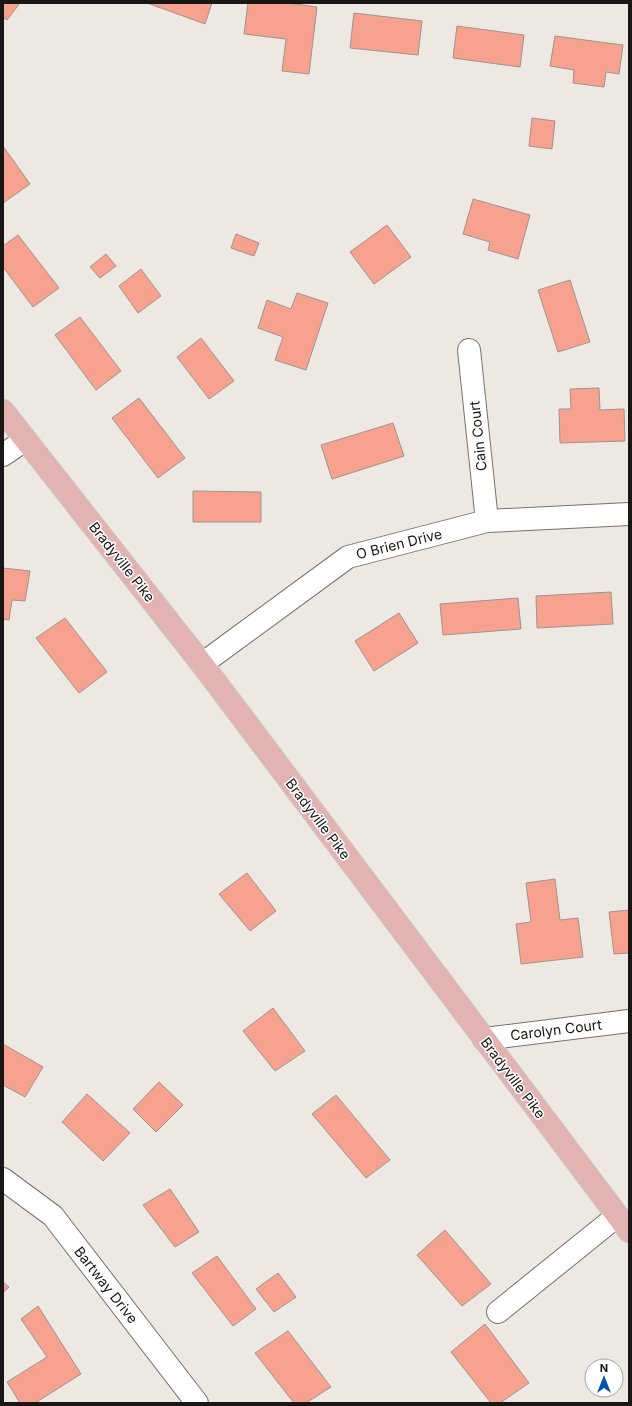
<svg xmlns="http://www.w3.org/2000/svg" width="632" height="1406" viewBox="0 0 632 1406" font-family="Inter,sans-serif">
<rect width="100%" height="100%" fill="#eee8e2"/>
<g fill="#f6a28e" stroke="#9d9492">
<polygon points="3,3 20,3 7,20 3,17"/>
<polygon points="147,3 212,3 205,24"/>
<polygon points="248,3 288,3 317,7 309,74 282,71 286,39 244,34"/>
<polygon points="354,13 422,21 418,55 350,48"/>
<polygon points="457,26 524,35 520,67 453,58"/>
<polygon points="555,36 623,45 619,74 606,72 604,87 573,83 574,70 550,66"/>
<polygon points="532,118 555,121 552,149 529,146"/>
<polygon points="3,146 30,184 3,203"/>
<polygon points="473,199 530,215 518,259 488,250 490,242 463,234"/>
<polygon points="387,225 411,257 374,284 350,252"/>
<polygon points="236,234 259,243 254,256 231,248"/>
<polygon points="18,235 59,288 33,307 3,267 3,246"/>
<polygon points="106,254 116,266 100,278 90,267"/>
<polygon points="141,269 161,296 138,313 119,286"/>
<polygon points="570,280 590,342 558,352 538,290"/>
<polygon points="297,293 328,303 306,370 275,360 283,337 258,328 267,300 291,309"/>
<polygon points="80,317 121,371 96,390 55,335"/>
<polygon points="201,338 234,381 209,399 177,357"/>
<polygon points="599,388 600,410 624,409 625,441 560,443 559,409 571,409 570,389"/>
<polygon points="139,398 185,458 158,478 112,418"/>
<polygon points="393,423 404,456 332,479 321,445"/>
<polygon points="193,491 261,492 261,522 193,522"/>
<polygon points="3,568 30,571 25,601 12,600 9,620 3,619"/>
<polygon points="611,592 613,624 537,628 536,596"/>
<polygon points="518,598 521,629 443,635 440,604"/>
<polygon points="399,613 418,643 374,671 355,641"/>
<polygon points="65,618 107,672 79,693 36,638"/>
<polygon points="247,873 276,911 250,931 219,894"/>
<polygon points="555,879 560,920 578,918 583,957 521,964 516,924 531,922 526,883"/>
<polygon points="629,910 629,953 614,954 609,912"/>
<polygon points="273,1008 305,1051 275,1071 243,1031"/>
<polygon points="3,1044 43,1067 25,1097 3,1085"/>
<polygon points="159,1082 183,1105 156,1132 133,1109"/>
<polygon points="87,1094 130,1133 103,1161 62,1122"/>
<polygon points="336,1095 390,1160 366,1178 312,1114"/>
<polygon points="170,1189 199,1232 175,1247 143,1205"/>
<polygon points="445,1230 491,1284 462,1306 417,1255"/>
<polygon points="217,1256 256,1309 233,1326 192,1273"/>
<polygon points="278,1273 296,1297 274,1312 256,1289"/>
<polygon points="3,1282 9,1287 3,1293"/>
<polygon points="38,1306 81,1374 35,1403 20,1403 7,1382 47,1357 21,1319"/>
<polygon points="485,1324 529,1383 500,1403 491,1403 451,1352"/>
<polygon points="288,1331 331,1387 306,1403 294,1403 255,1353"/>
</g>
<g fill="none" stroke-linecap="round" stroke-linejoin="round">
<g stroke="#76716b" stroke-width="24">
<g id="minor">
<polyline points="469,350 487,521"/>
<polyline points="3,455 25,440"/>
<polyline points="202,664 348,557 487,521 629,514"/>
<polyline points="484,1039 629,1021"/>
<polyline points="3,1179 53,1216 197,1403"/>
<polyline points="498,1312 617,1216"/>
</g>
</g>
<g stroke="#c8c7c7" stroke-width="24">
<polyline id="major" points="3,411 202,664 629,1231"/>
</g>
<use href="#minor" stroke="#fff" stroke-width="22"/>
<use href="#major" stroke="#e3b3b1" stroke-width="22"/>
</g>
<g text-anchor="middle" stroke-width="3" stroke-linejoin="round" paint-order="stroke">
<g font-size="14" fill="#191715" stroke="#fff">
<text transform="translate(478 436) rotate(-96)" y="5">Cain Court</text>
<text transform="translate(399 544) rotate(-14)" y="5">O Brien Drive</text>
<text transform="translate(122 562) rotate(52)" y="5">Bradyville Pike</text>
<text transform="translate(318 819) rotate(53)" y="5">Bradyville Pike</text>
<text transform="translate(556 1030) rotate(-7)" y="5">Carolyn Court</text>
<text transform="translate(513 1078) rotate(53)" y="5">Bradyville Pike</text>
<text transform="translate(106 1285) rotate(52)" y="5">Bartway Drive</text>
</g>
</g>
<rect width="632" height="1406" fill="none" stroke="#191715" stroke-width="8"/>
<g transform="translate(604 1378)"><circle r="19" fill="#ffffff" stroke="#a3a2a1"/>
<path d="M0-3L7 15L0 10L-7 15Z" fill="#0555a4"/>
<text y="-6" font-size="11" font-weight="bold" text-anchor="middle" fill="#191715">N</text>
</g>
</svg>
